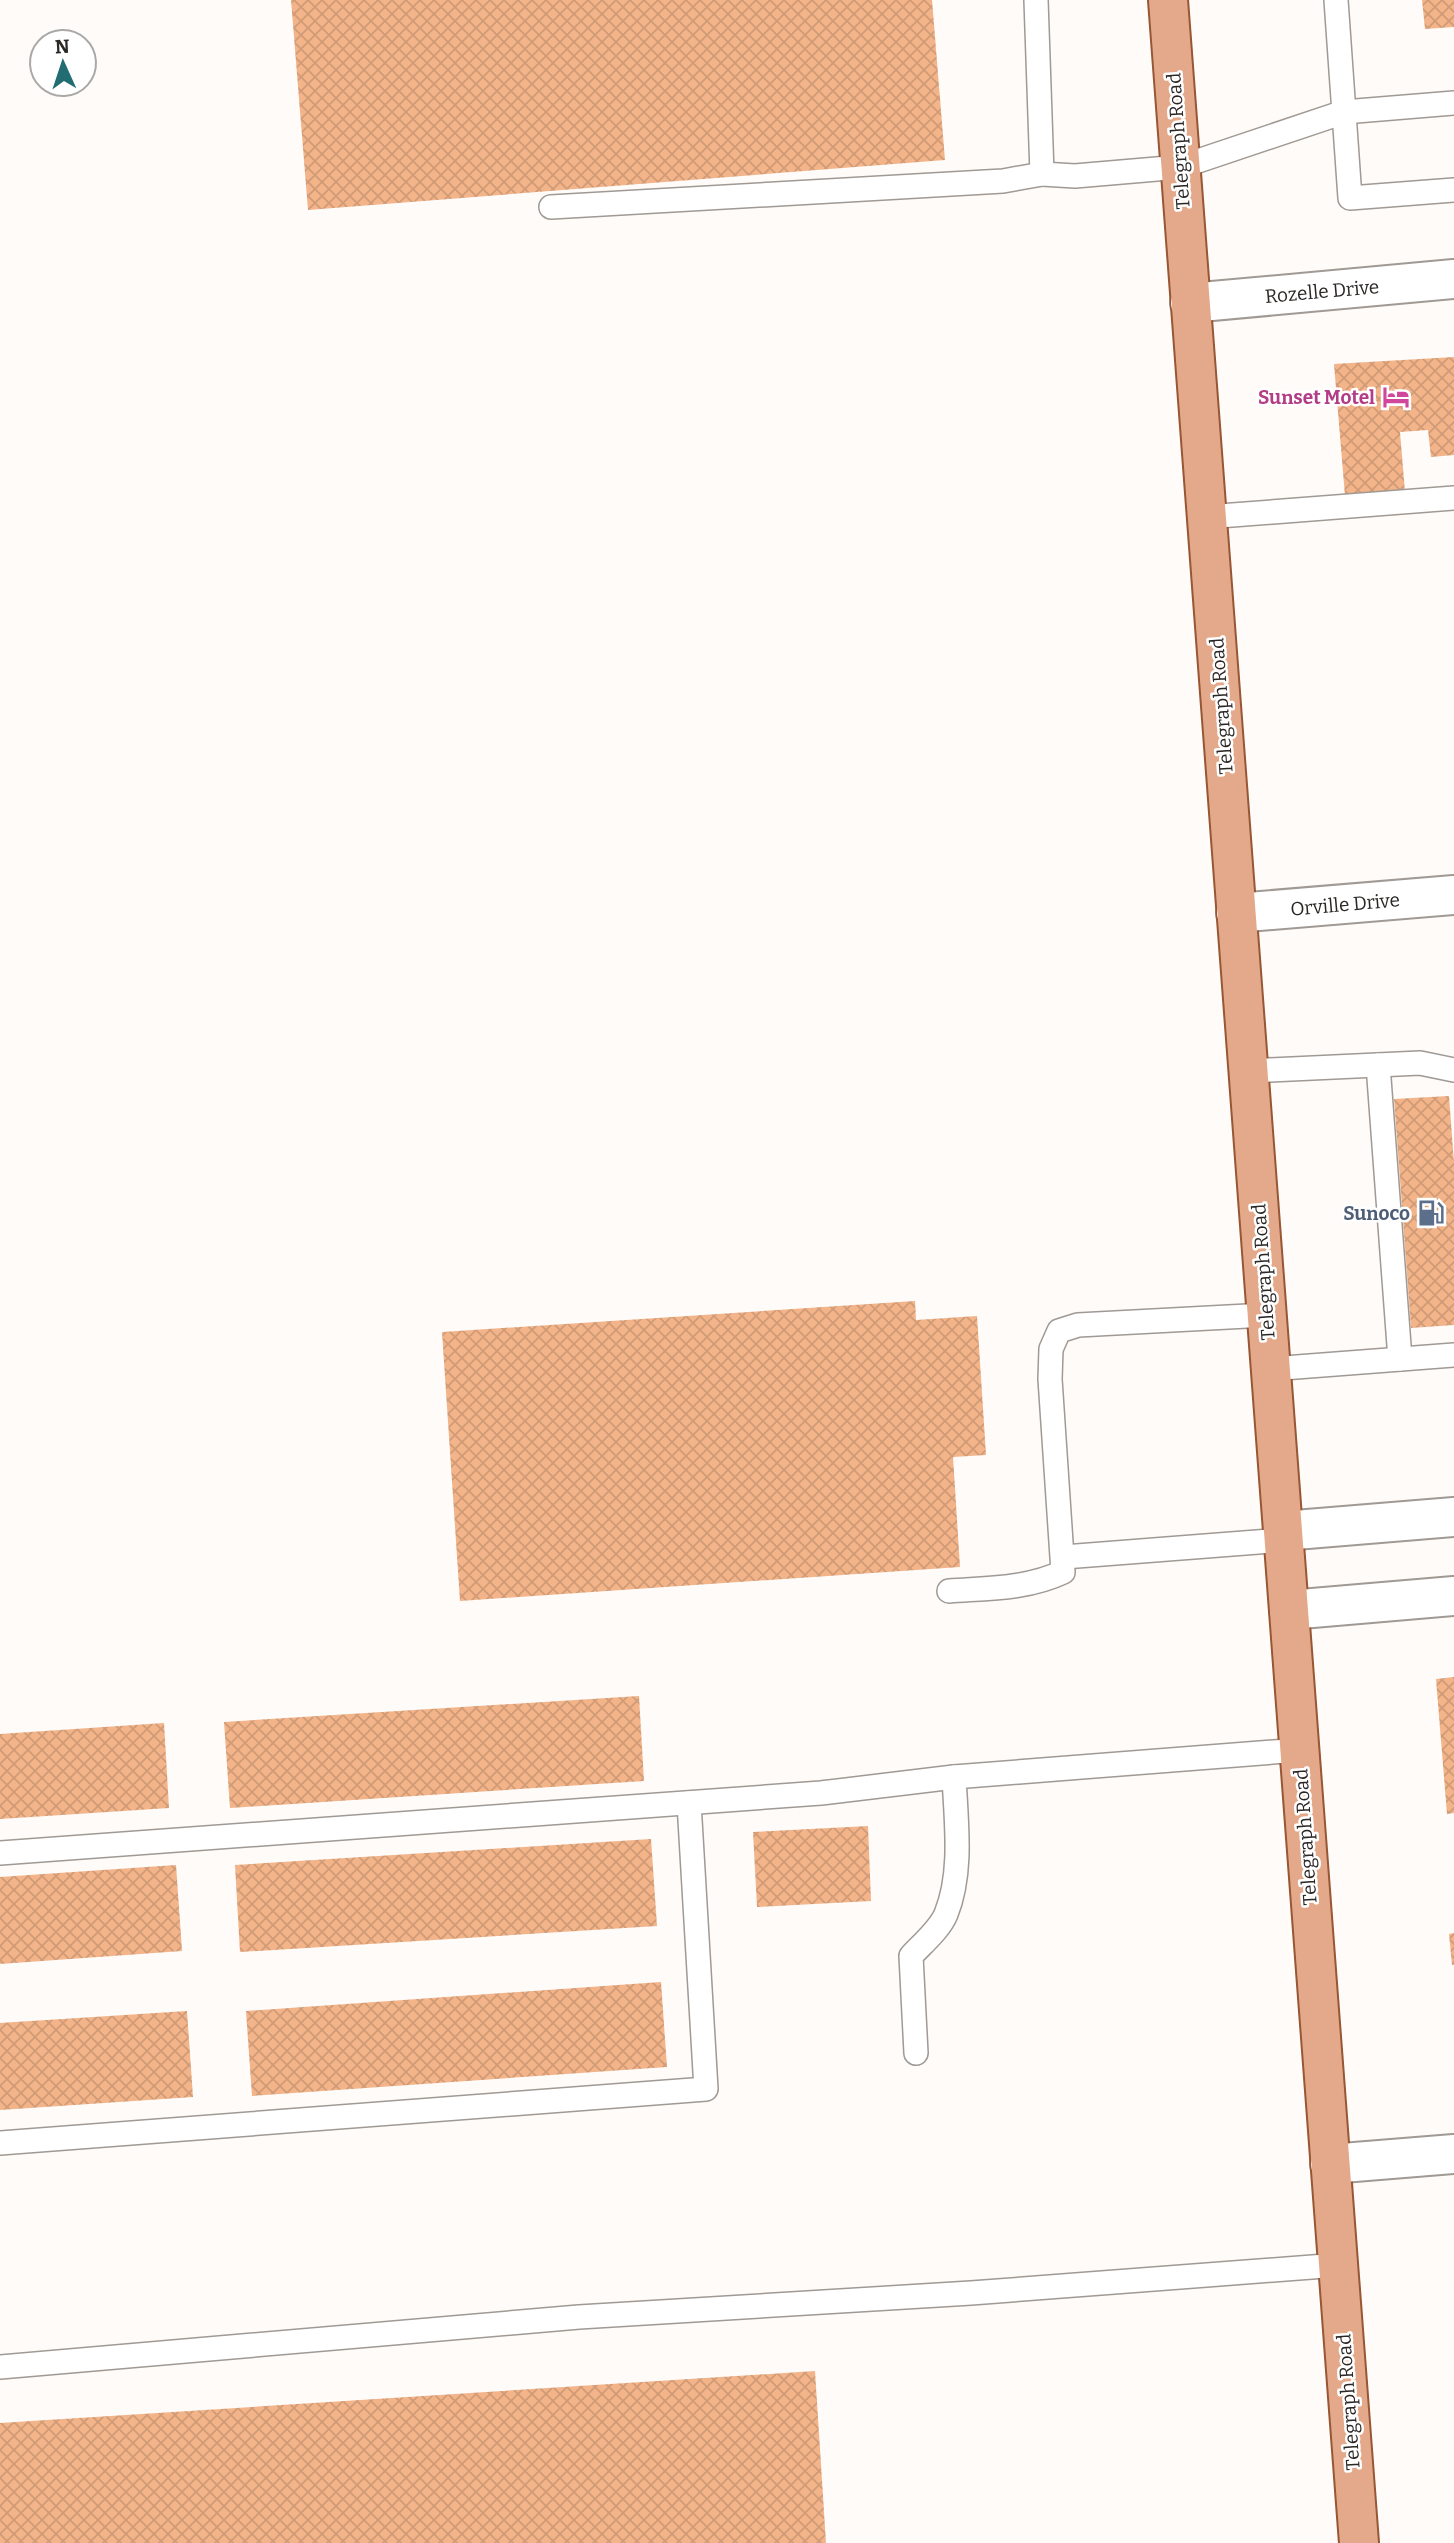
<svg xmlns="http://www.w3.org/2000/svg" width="1454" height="2543" viewBox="0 0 1454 2543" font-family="Bitter,serif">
<defs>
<pattern id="building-cross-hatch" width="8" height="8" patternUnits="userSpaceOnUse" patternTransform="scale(1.75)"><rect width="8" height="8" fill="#f3b489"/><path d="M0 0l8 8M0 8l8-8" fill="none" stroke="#d09b76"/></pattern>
</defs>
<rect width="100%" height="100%" fill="#fefbf8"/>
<g fill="url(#building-cross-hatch)">
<polygon points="291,0 932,0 945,160 308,210"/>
<polygon points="1422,0 1454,0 1454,27 1425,29"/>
<polygon points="1454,357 1454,455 1431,457 1428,430 1400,432 1405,492 1345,496 1334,364"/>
<polygon points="1449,1096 1454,1163 1454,1325 1411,1328 1394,1099"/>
<polygon points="915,1301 916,1320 977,1316 986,1455 953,1457 960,1567 460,1601 442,1332"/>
<polygon points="1454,1677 1454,1813 1447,1814 1436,1679"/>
<polygon points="639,1696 644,1781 230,1808 224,1722"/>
<polygon points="164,1723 169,1808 0,1819 0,1734"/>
<polygon points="868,1826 871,1901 757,1907 753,1832"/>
<polygon points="651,1839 657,1926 240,1952 235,1865"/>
<polygon points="176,1865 182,1951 0,1964 0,1877"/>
<polygon points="1454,1933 1454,1965 1452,1965 1449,1934"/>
<polygon points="661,1982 667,2067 252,2096 246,2011"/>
<polygon points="187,2011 193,2097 0,2110 0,2023"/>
<polygon points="815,2371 826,2543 0,2543 0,2423"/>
</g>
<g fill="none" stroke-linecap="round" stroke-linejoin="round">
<g stroke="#a09994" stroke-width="26">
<g id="lane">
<polyline points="1036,0 1042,174 1075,176 1180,167 1344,112 1454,103"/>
<polyline points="1336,0 1350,198 1454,190"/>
<polyline points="551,207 1003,181 1042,174"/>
<polyline points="1206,517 1454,498"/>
<polyline points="1378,1065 1400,1359"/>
<polyline points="1248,1071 1420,1063 1454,1070"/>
<polyline points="1270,1369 1454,1355"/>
<polyline points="1064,1557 1283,1540"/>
<path d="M949,1591C988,1588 1027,1589 1063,1572L1050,1379L1051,1349L1059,1331L1078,1325L1266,1315"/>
<polyline points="0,1853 821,1793 954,1777"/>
<path d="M916,2053L911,1956C922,1944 940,1929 946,1914C963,1872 956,1821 954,1777L1299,1750"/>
<polyline points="0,2143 706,2089 689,1803"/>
<polyline points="0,2367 579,2317 971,2293 1338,2265"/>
</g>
</g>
<g stroke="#a09994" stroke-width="42">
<g id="street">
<polyline points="1190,303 1454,279"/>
<polyline points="1236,913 1454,895"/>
<polyline points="1283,1531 1454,1517"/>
<polyline points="1289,1610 1454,1596"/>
<polyline points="1330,2164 1454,2154"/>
</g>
</g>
<g stroke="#975634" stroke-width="42">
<polyline id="primary" points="1168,0 1359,2543"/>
</g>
<use href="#lane" stroke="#fff" stroke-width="23"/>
<use href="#street" stroke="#fff" stroke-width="38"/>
<use href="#primary" stroke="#e4a98a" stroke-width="38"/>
</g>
<defs>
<g id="hotel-bare" transform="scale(2.1)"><path d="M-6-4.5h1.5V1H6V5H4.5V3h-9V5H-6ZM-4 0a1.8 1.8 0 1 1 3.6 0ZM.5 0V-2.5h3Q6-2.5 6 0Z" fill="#d1479c" stroke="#fff" stroke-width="2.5" paint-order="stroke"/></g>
<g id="fuel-bare" transform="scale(2.1)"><path d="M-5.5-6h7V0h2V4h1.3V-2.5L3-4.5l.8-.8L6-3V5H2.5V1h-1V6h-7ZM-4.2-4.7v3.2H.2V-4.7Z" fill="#5c6f8a" stroke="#fff" stroke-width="2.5" paint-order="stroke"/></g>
</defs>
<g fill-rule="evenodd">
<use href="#hotel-bare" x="1396" y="397"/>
<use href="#fuel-bare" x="1431" y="1213"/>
</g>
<g text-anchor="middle" stroke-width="5" stroke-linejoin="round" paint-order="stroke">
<g font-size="19" fill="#2a2725" stroke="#fff">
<text transform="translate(1178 141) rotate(-94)" y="7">Telegraph Road</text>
<text transform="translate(1322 291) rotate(-5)" y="7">Rozelle Drive</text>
<text transform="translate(1221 706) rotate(-94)" y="7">Telegraph Road</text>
<text transform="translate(1345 904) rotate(-5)" y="7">Orville Drive</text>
<text transform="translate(1263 1272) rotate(-94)" y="7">Telegraph Road</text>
<text transform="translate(1305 1837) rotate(-94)" y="7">Telegraph Road</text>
<text transform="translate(1348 2402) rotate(-94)" y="7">Telegraph Road</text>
</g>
<g font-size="19" font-weight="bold" fill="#b23c85" stroke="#fff" text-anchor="end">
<text x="1375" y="404">Sunset Motel</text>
</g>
<g font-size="19" font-weight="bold" fill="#4e5e75" stroke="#fff" text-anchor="end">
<text x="1410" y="1220">Sunoco</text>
</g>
</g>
<g transform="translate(63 63) rotate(357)"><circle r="33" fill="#ffffff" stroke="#aaa9a8" stroke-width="2"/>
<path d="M0-5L12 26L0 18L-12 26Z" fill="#226d71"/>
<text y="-10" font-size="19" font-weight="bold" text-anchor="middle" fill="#2a2725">N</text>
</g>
</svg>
